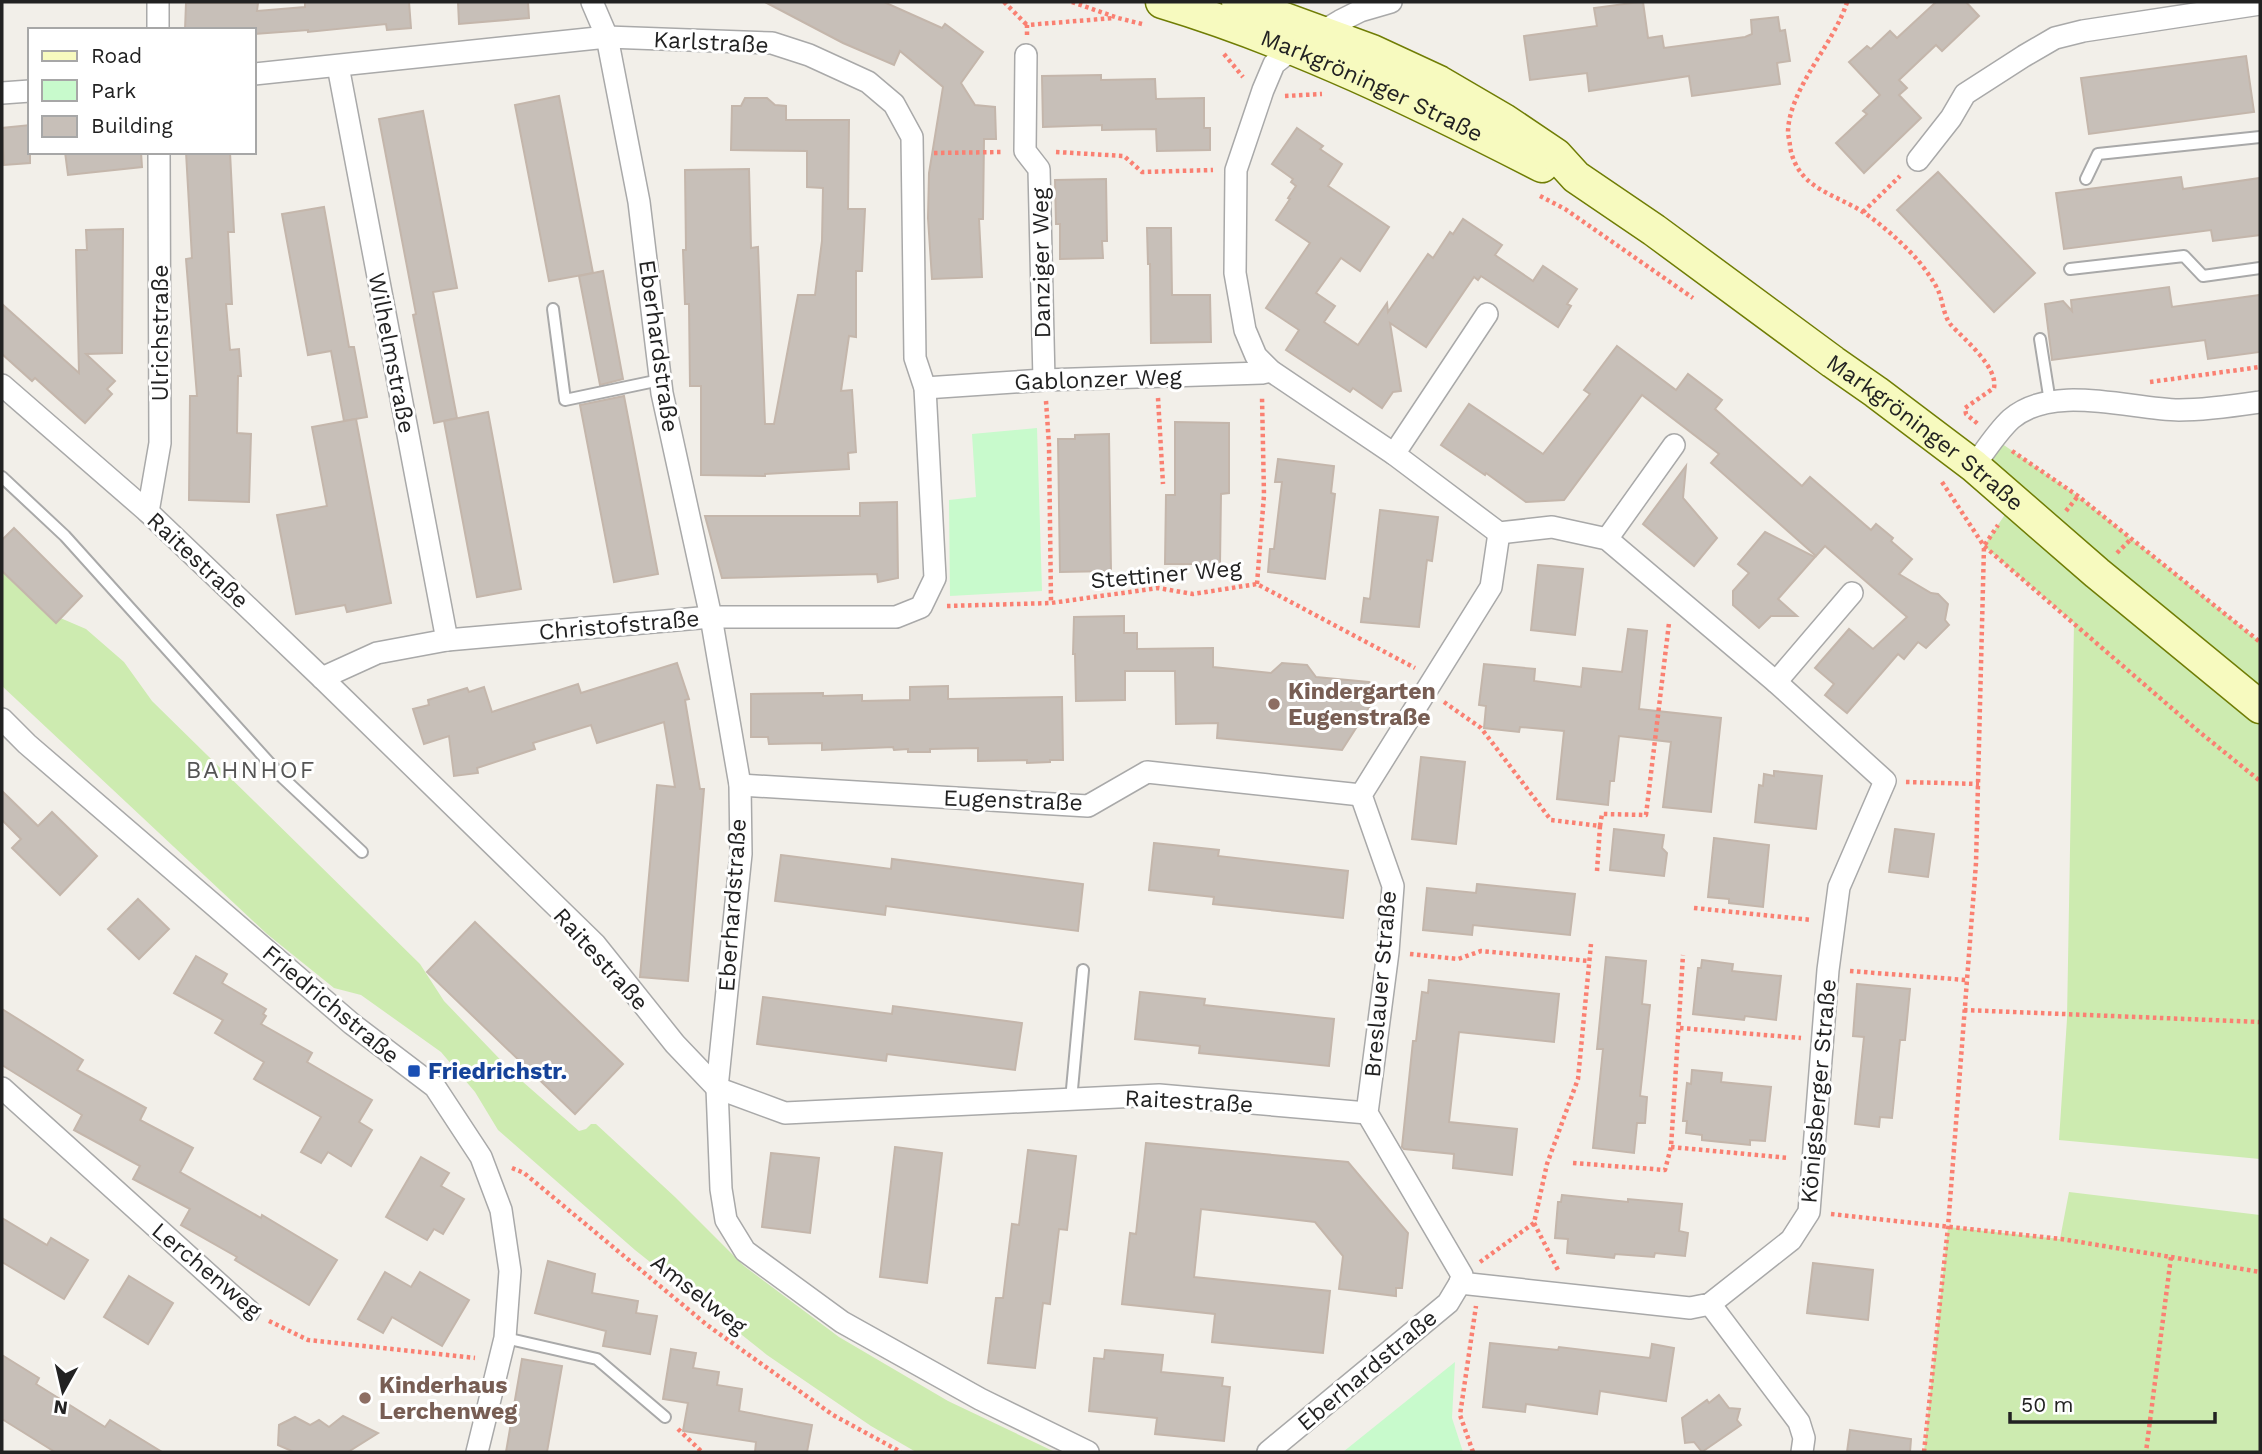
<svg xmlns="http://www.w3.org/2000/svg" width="2262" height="1454" viewBox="0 0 2262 1454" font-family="'Work Sans',sans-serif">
<rect width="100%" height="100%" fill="#f2efe9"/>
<g fill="#cdebb0">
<polygon points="1995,439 2078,496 2260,642 2260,1159 2059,1140 2067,1019 2074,623 1984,546 2014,501 1974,466"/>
<polygon points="2,564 58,617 86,629 124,662 152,701 420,964 444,1001 515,1075 579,1131 586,1129 591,1124 596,1124 675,1197 744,1266 839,1337 948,1401 1055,1452 916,1452 871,1426 767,1355 635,1250 498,1130 475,1092 441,1052 361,995 334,988 267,934 2,686"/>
<polygon points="2069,1192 2260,1215 2260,1452 1924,1452 1948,1227 2060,1239"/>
</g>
<g fill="#c8facc">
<polygon points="1037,428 1042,591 950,596 949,500 976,497 972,434"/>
<polygon points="1455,1362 1452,1418 1463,1452 1343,1452"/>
</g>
<g fill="#c7bfb8" stroke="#c4b6ab" stroke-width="2">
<polygon points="305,2 409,2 411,28 387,30 386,24 308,32 308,30 254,34 254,30 185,30 186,3 258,3 257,11 305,7"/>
<polygon points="458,2 528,2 529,18 459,24"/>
<polygon points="765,2 884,2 942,28 945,24 983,52 961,83 975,105 995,107 996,139 984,139 983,219 979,219 982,277 932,279 928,218 929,173 943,87 900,51 894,65 843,43"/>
<polygon points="1639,2 1643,2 1648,38 1662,36 1664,48 1745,37 1752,34 1751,20 1778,17 1780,31 1785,30 1790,61 1777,63 1780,84 1692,96 1689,76 1589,91 1587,73 1530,80 1524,36 1597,26 1594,8"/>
<polygon points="1936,2 1966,2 1979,16 1942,51 1936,45 1899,80 1907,88 1899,95 1921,118 1864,173 1836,143 1867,114 1863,111 1880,95 1849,62 1867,46 1871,49 1890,31 1897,38"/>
<polygon points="2246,56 2254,112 2089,134 2081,78"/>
<polygon points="1101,75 1101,80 1155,79 1156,99 1204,98 1204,128 1210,128 1210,150 1157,151 1156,129 1102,130 1102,125 1043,127 1042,76"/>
<polygon points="559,96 593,273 549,281 515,105"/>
<polygon points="745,98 767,98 775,105 786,106 786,120 849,120 848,209 865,209 862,271 856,271 856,337 849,336 841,391 852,390 856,452 848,453 849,469 765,474 765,476 701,475 701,386 690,386 689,304 685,304 683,250 686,250 685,170 749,169 751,248 758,247 765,424 774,424 798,295 815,295 822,241 823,188 807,187 807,151 731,150 732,106 741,106"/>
<polygon points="423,111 457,288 433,292 457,418 434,423 413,315 416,314 379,119"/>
<polygon points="30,125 30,163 4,165 2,128"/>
<polygon points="1297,128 1323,146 1320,149 1342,164 1328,186 1389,227 1360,271 1341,258 1316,293 1335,306 1324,322 1358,345 1387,303 1388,312 1428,254 1433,258 1450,232 1453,234 1463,219 1502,245 1495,255 1533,281 1543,266 1577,289 1567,304 1571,306 1558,327 1481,276 1478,280 1474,277 1426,347 1390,323 1401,391 1393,392 1382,408 1353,388 1350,392 1286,350 1299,330 1266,308 1310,243 1276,220 1290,199 1288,198 1296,186 1291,182 1293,179 1272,164"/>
<polygon points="65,152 141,152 142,167 68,175"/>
<polygon points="186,152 230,152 234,232 228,232 232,304 226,304 230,350 239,349 241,376 238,376 237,433 251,434 249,502 189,500 190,396 197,396 186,259 192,258"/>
<polygon points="1938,172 2035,273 1994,312 1897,210"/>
<polygon points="2181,177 2183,189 2260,178 2260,235 2213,241 2211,230 2064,249 2056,193"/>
<polygon points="1106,179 1107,241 1102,241 1103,258 1060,259 1060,224 1056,224 1055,180"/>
<polygon points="324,207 349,347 354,347 367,417 344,421 331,351 308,355 282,214"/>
<polygon points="1147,228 1171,228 1172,295 1210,295 1211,342 1151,343 1150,264 1148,264"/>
<polygon points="123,229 122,353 86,354 115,381 107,389 112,394 85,423 35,378 32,381 2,354 2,304 79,373 76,250 87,250 86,230"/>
<polygon points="603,271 623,379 600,385 579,276"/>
<polygon points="2169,287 2172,307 2260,295 2260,352 2208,359 2205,340 2052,360 2045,304 2063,301 2072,311 2071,300"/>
<polygon points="1617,346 1676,390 1688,374 1722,400 1715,409 1802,486 1810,477 1871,530 1876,524 1893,538 1891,541 1912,559 1899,574 1931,593 1938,594 1948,604 1945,620 1949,625 1926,648 1918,642 1904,659 1898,654 1847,713 1825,695 1834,684 1815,668 1849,629 1873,649 1907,617 1825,546 1816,556 1711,463 1719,454 1642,395 1564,500 1526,502 1486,473 1485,475 1441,445 1469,404 1543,454 1590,394 1584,390"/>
<polygon points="624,396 658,574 614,582 580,405"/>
<polygon points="488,412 521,589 477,597 444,421"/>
<polygon points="356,419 391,603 347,612 345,605 296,614 277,515 327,506 312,427"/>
<polygon points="1175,422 1229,423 1229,493 1221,494 1220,564 1165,564 1166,495 1175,495"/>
<polygon points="1109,434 1111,571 1060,572 1058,439 1075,439 1075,435"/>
<polygon points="1278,459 1334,466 1331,493 1335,494 1325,579 1268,572 1270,549 1274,549 1282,482 1275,482"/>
<polygon points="1686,466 1683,498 1717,538 1694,566 1643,524"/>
<polygon points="897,502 898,578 878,582 877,574 722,578 705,516 860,516 860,503"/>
<polygon points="1380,510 1438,517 1432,561 1427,560 1419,627 1361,622 1364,598 1370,599"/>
<polygon points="14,528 82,596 56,623 2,571 2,540"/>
<polygon points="1765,532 1815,557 1778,599 1797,616 1771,616 1759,628 1733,605 1733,591 1749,573 1738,564"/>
<polygon points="1538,565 1583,569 1575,635 1531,630"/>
<polygon points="1124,616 1124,633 1137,633 1137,649 1213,648 1213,667 1271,673 1282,663 1307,665 1316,677 1369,682 1381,689 1342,750 1217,738 1218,723 1176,724 1175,671 1125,671 1125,700 1076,701 1075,654 1073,654 1074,617"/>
<polygon points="1628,629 1647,631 1639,709 1721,718 1711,812 1663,807 1671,742 1619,736 1614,781 1610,781 1608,805 1557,799 1564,731 1520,727 1519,732 1484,728 1486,706 1479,705 1484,664 1535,669 1534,681 1581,687 1583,668 1622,672"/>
<polygon points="677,663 689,699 685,700 700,789 704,789 688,981 640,977 657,785 675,787 664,722 597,743 591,725 533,743 535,749 477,768 478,773 454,776 449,736 424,744 413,709 429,705 428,700 467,688 469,692 484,687 492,712 578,684 581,693"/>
<polygon points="948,686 948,699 1062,697 1063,760 1050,760 1050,762 1027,763 1027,760 978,761 978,748 930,749 930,752 908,752 908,749 894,750 893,747 822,750 822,743 769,744 768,737 751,737 751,694 823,693 823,696 862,695 862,701 910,700 910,687"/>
<polygon points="1421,757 1465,762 1456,844 1412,839"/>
<polygon points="1774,771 1822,776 1816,829 1755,822 1759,785 1763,786 1764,774 1774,776"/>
<polygon points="2,791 38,826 52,812 97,856 60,895 12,848 21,839 2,820"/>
<polygon points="1614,829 1664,835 1662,848 1667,853 1664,876 1610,870"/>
<polygon points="1895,829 1934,834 1928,877 1889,872"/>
<polygon points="1714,838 1769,845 1763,907 1729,903 1729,899 1708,897"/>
<polygon points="1154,843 1219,850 1218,856 1348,871 1343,918 1213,904 1214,897 1149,890"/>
<polygon points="781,855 891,869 892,859 1083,884 1078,931 886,906 885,915 775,901"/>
<polygon points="1477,884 1575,894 1570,935 1473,925 1472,935 1423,930 1427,888 1476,893"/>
<polygon points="138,899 169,929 139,959 108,929"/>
<polygon points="475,922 623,1064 575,1114 427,972"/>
<polygon points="196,956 227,974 222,983 266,1009 263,1014 266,1016 261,1024 312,1053 307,1062 372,1100 359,1122 372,1130 351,1166 328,1152 321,1163 301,1152 321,1117 254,1079 264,1062 215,1033 223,1020 174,993"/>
<polygon points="1606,957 1646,961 1642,1004 1650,1005 1640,1096 1647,1097 1645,1123 1637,1123 1634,1153 1593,1148 1603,1049 1597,1049"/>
<polygon points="1702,960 1733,964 1732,971 1781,976 1776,1020 1745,1016 1744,1020 1693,1014 1698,968 1701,968"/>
<polygon points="1429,980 1559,994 1554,1042 1459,1032 1449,1122 1517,1129 1512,1175 1453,1168 1454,1154 1404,1149 1402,1147 1413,1041 1416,1041 1422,992 1428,993"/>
<polygon points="1857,984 1910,989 1905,1040 1900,1040 1892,1118 1880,1117 1879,1127 1855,1124 1864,1037 1853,1036"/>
<polygon points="1140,992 1205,999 1204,1005 1334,1019 1329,1066 1199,1053 1200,1046 1135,1039"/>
<polygon points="763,997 892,1014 893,1006 1022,1023 1015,1070 887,1054 886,1061 757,1044"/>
<polygon points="2,1009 83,1060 77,1070 146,1108 140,1120 193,1148 180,1172 261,1218 262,1215 337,1260 309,1305 235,1260 237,1257 181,1225 190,1209 133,1179 140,1166 74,1130 82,1115 2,1065"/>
<polygon points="1692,1070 1722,1073 1721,1082 1771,1087 1765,1141 1750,1140 1750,1145 1702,1140 1702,1135 1686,1133 1687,1121 1683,1121 1687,1083 1691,1084"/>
<polygon points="1146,1143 1348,1162 1408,1233 1402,1288 1396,1288 1396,1296 1339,1289 1343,1256 1315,1222 1201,1209 1194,1277 1330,1291 1323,1353 1212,1342 1215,1314 1122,1304 1130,1233 1136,1234"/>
<polygon points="895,1147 942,1153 927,1283 880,1277"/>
<polygon points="1028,1150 1076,1156 1067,1230 1059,1229 1050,1304 1043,1303 1035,1368 988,1363 996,1298 1003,1298 1012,1224 1019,1225"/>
<polygon points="771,1153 819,1158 810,1233 762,1227"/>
<polygon points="421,1157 449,1173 441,1186 464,1199 443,1234 434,1229 427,1240 386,1217"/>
<polygon points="1562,1195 1628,1202 1628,1199 1682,1204 1679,1231 1688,1233 1685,1256 1655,1253 1654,1257 1615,1254 1614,1258 1567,1253 1568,1239 1555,1238 1558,1202 1561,1202"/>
<polygon points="2,1218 47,1245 51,1238 88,1260 64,1299 2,1262"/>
<polygon points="548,1261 595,1274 592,1293 638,1301 636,1313 657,1316 650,1354 603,1346 606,1331 535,1313"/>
<polygon points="1813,1263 1873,1270 1868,1320 1807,1313"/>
<polygon points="385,1272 411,1287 420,1272 469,1300 442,1346 392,1317 383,1333 358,1319"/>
<polygon points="129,1276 173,1303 148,1344 104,1317"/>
<polygon points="1490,1343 1558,1350 1559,1347 1650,1358 1652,1344 1674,1348 1666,1401 1600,1391 1597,1414 1526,1404 1525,1412 1483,1407"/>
<polygon points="671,1349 696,1353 693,1368 719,1372 717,1385 742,1389 739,1411 812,1425 807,1452 755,1452 756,1442 683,1431 688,1403 663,1399"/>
<polygon points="1105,1350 1163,1355 1161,1372 1223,1378 1222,1386 1230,1387 1224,1441 1155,1434 1157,1418 1089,1411 1094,1358 1104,1359"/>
<polygon points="2,1355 39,1378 36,1384 105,1427 110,1420 162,1452 55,1452 2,1419"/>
<polygon points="522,1359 562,1366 547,1452 506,1452"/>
<polygon points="1719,1395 1729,1408 1740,1409 1737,1420 1741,1425 1702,1452 1694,1442 1685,1443 1682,1418 1707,1400 1709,1403"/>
<polygon points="343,1416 378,1433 348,1452 294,1452 278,1445 279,1425 295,1417 310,1425 319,1420 329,1427"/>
<polygon points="1850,1430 1911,1439 1910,1452 1847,1452"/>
</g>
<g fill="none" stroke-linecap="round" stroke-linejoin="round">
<g stroke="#a9a9a9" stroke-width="14">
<g id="lane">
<polyline points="2086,179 2098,154 2260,137"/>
<polyline points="2070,269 2184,256 2203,276 2260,268"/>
<polyline points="553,309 565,400 660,380"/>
<polyline points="2040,339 2050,402"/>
<polyline points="2,477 65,536 282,777 362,852"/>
<polyline points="1071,1100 1083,970"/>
<polyline points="505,1338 597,1359 665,1417"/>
</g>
</g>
<g stroke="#a9a9a9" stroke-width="24">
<g id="street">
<polyline points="158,2 158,30"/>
<polyline points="592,2 607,37 639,202 662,393 711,617 740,785 741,854 717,1088 721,1189 726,1220 745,1251 842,1322 980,1399 1088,1452"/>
<polyline points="1391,2 1360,11 1340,21 1294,48 1274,64 1263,90 1236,170 1235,273 1245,330 1256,356 1271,371 1394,454 1499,533 1552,527 1607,539 1776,682 1885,781 1839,887 1828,970 1809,1212 1791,1240 1710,1304 1690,1308 1460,1283"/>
<polyline points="1026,55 1025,151 1039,169 1044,380"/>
<polyline points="338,66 447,640"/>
<polyline points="254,74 607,37 772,43 809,55 868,82 894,104 912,137 915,358 925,388 935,578 921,607 896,617 711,617 447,640 377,653 322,678"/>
<polyline points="2,93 30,91"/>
<polyline points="1918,160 1951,118 1965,94 2024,56 2055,38 2083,31 2260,4"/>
<polyline points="2,385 148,512 322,678 595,944 675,1044 717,1088 785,1113 1159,1095 1367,1113"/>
<polyline points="925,388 1044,380 1262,373 1271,371"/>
<polyline points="1394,454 1487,314"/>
<path d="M1974,466C1985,451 1997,432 2011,419C2053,383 2129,409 2179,410C2207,410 2233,406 2260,402"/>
<polyline points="148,512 160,443 159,152"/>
<polyline points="1607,539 1674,445"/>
<polyline points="1776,682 1852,593"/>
<polyline points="2,719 27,744 352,1024 435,1087 481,1157 501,1210 510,1271 505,1338 477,1452"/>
<polyline points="740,785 1088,806 1147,772 1361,795"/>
<polyline points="2,1088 249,1311"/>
<polyline points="1460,1283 1462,1275 1367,1113 1388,952 1393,886 1361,795 1491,587 1499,533"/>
<polyline points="1710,1304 1799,1422 1804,1438 1802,1452"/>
<polyline points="1268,1452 1448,1303 1460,1283"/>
</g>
</g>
<g stroke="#707d05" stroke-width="35">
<g id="secondary">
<path id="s1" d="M1162,2C1295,42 1419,103 1542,166"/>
<path id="s2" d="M1238,2L1372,51L1439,82L1504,120L1556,155L1576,177L1654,230L1833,362L1876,392L1974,466L2097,573L2260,707"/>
</g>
</g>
<g stroke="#fa8072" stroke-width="4.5" stroke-dasharray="3.5 3.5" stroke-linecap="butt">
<polyline points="1004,2 1027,25"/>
<polyline points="1072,2 1118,18 1142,24"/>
<path d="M1847,2C1834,44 1790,87 1788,131C1788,136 1790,142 1790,147C1798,190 1835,193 1866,214C1883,226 1899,240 1914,256C1923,266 1932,278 1938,290C1943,301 1943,315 1951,325C1965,340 1998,367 1994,388L1965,408L1966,414L1978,424"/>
<polyline points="1027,35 1027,25 1114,18"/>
<polyline points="1224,54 1243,77"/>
<polyline points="1285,96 1322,94"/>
<polyline points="1056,152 1124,156 1142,172 1213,170"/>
<polyline points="934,153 1002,152"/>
<polyline points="1540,196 1565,209 1693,298"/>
<polyline points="1863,212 1900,176"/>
<polyline points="2150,382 2260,367"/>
<polyline points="1158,398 1163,484"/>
<polyline points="1046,401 1049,445 1051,602"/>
<polyline points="2012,451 2078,496 2260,642"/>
<polyline points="1942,482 1984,546 2197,730 2260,781"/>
<polyline points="2066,511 2078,496"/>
<polyline points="2117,553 2131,539"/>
<polyline points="1257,584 1264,495 1262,397"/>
<polyline points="947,606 1051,603 1158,588 1193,594 1257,584 1415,668"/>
<polyline points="1444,702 1481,728 1551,820 1600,826 1597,871"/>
<polyline points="1906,782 1979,784"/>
<polyline points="1600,826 1602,814 1646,815 1669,623"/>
<polyline points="1694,908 1812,920"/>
<polyline points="1410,954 1458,959 1481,951 1589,961"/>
<polyline points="1850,971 1966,980"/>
<polyline points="1964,1010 2260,1022"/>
<polyline points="1680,1028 1801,1038"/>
<polyline points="1671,1147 1789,1158"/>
<polyline points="1573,1163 1665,1170 1671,1147 1683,955"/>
<polyline points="512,1168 524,1173 707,1325 833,1415 901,1452"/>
<polyline points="1831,1214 2061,1239 2171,1257 2146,1452"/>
<polyline points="1534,1223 1559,1272"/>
<polyline points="2171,1257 2260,1272"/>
<polyline points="1480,1262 1534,1223 1547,1164 1578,1079 1591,944"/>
<polyline points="269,1321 308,1340 475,1358"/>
<polyline points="678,1429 702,1452"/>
<polyline points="1473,1452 1460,1415 1476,1306"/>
<polyline points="1924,1452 1948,1227 1976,863 1984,546 1998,525"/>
</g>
<use href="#lane" stroke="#fff" stroke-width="10"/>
<use href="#street" stroke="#fff" stroke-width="21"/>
<use href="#secondary" stroke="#f7fabf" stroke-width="32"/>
</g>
<g fill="#8d6e63" stroke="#fff" stroke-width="2.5">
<circle cx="1274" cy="704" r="7"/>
<circle cx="365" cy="1398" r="7"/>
</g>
<rect fill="#1a4fb4" stroke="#fff" stroke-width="2.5" x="407" y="1064" width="14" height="14" rx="3.5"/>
<g text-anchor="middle" stroke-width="6" stroke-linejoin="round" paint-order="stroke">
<g font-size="23" fill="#222" stroke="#fff">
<text transform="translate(711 42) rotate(3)" y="8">Karlstraße</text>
<text dy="8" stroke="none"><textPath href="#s1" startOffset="226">Markgröninger Straße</textPath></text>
<text transform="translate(1041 263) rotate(-91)" y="8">Danziger Weg</text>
<text transform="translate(160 333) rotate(-90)" y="8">Ulrichstraße</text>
<text transform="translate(659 346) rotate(82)" y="8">Eberhardstraße</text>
<text transform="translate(392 353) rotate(79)" y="8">Wilhelmstraße</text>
<text transform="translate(1098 379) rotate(-2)" y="8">Gablonzer Weg</text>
<text dy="8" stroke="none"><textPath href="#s2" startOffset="817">Markgröninger Straße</textPath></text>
<text transform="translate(198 560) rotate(43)" y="8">Raitestraße</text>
<text transform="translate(1166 574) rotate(-5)" y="8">Stettiner Weg</text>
<text transform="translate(619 625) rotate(-5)" y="8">Christofstraße</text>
<text transform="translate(1013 800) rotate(2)" y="8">Eugenstraße</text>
<text transform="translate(732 905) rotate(-86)" y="8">Eberhardstraße</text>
<text transform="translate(601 959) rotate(48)" y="8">Raitestraße</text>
<text transform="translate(1380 984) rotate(-85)" y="8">Breslauer Straße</text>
<text transform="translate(331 1004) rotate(40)" y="8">Friedrichstraße</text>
<text transform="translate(1818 1091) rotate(-85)" y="8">Königsberger Straße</text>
<text transform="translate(1189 1101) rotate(3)" y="8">Raitestraße</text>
<text transform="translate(207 1270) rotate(40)" y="8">Lerchenweg</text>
<text transform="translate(699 1294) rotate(38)" y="8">Amselweg</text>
<text transform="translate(1367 1370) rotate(-40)" y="8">Eberhardstraße</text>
</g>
<g font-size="23" font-weight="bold" fill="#785e54" stroke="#fff" text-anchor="start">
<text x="1288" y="699">Kindergarten<tspan x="1288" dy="26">Eugenstraße</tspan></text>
<text x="379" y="1393">Kinderhaus<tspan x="379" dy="26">Lerchenweg</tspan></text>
</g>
<g font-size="23" font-weight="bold" fill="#164399" stroke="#fff" text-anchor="start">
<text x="428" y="1079">Friedrichstr.</text>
</g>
<g font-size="24" letter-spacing="2" fill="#555" stroke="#fff">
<text x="251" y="778">BAHNHOF</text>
</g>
</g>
<rect width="2262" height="1454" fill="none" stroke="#222222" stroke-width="7"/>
<rect x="28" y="28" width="228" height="126" fill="#ffffff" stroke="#a7a7a7" stroke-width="2"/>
<rect x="42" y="51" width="35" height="10" fill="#f7fabf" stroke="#a7a7a7" stroke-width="2"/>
<text x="91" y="63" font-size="21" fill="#222222">Road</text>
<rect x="42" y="80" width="35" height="21" fill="#c8facc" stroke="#a7a7a7" stroke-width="2"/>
<text x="91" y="98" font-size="21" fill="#222222">Park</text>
<rect x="42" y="116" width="35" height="21" fill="#c7bfb8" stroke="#a7a7a7" stroke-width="2"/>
<text x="91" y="133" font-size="21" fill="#222222">Building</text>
<g transform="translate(63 1391) rotate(188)" stroke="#ffffff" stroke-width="5" paint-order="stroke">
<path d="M0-5L12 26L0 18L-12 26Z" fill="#222222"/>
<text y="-10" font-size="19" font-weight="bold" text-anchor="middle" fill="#222222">N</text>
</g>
<path d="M2010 1412v10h205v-10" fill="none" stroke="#222222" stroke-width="3.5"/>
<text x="2021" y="1412" font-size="21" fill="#222222" stroke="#ffffff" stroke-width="5" paint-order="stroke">50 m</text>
</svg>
